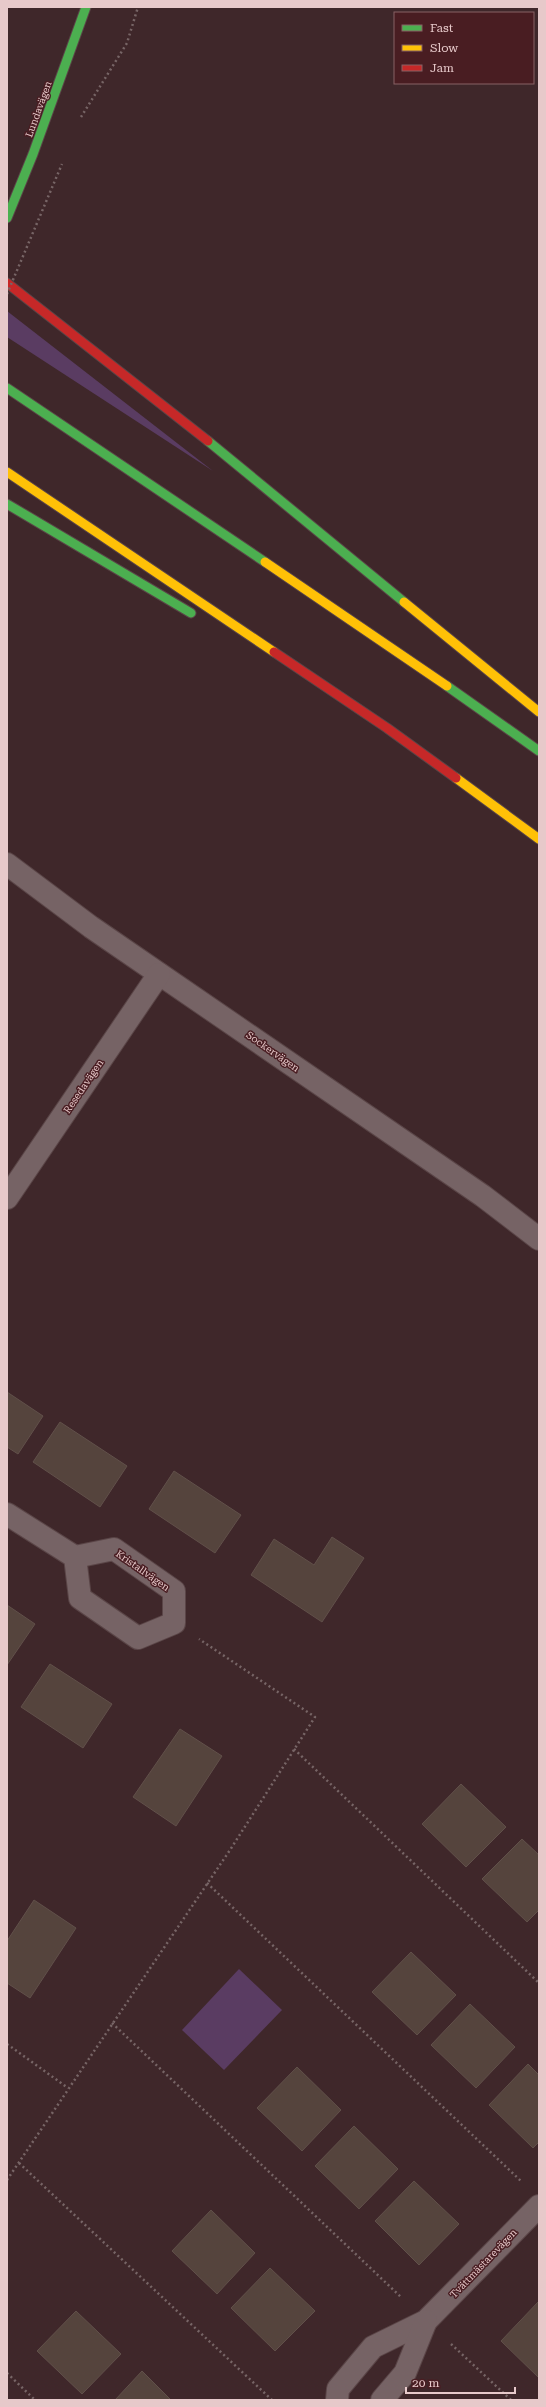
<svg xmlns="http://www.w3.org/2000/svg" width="546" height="2407" viewBox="0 0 546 2407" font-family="'Roboto Serif',serif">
<rect width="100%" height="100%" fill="#3f272a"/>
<g fill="#5a3c62">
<polygon points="7,311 213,471 7,337"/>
<polygon points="239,1969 282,2010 224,2070 182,2030"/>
</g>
<g fill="#55443d" stroke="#61504a">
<polygon points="7,1392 43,1416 18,1454 7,1447"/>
<polygon points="60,1422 127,1466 100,1507 33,1462"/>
<polygon points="174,1471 241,1515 215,1553 149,1509"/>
<polygon points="332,1537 364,1558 322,1622 251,1575 274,1539 314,1565"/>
<polygon points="7,1605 35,1624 7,1665"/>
<polygon points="50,1664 112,1704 83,1748 21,1707"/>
<polygon points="180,1729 222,1756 176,1826 133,1797"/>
<polygon points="461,1784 506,1827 466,1867 422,1824"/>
<polygon points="522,1839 539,1855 539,1910 527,1922 482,1879"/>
<polygon points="34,1900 76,1928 30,1998 7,1983 7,1941"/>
<polygon points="411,1952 456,1995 417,2035 372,1992"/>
<polygon points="470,2004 515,2047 476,2088 431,2045"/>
<polygon points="528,2064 539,2075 539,2142 533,2148 489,2105"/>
<polygon points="297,2067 341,2110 302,2151 257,2108"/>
<polygon points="354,2126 398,2169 359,2209 315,2166"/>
<polygon points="414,2181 459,2224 419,2265 375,2221"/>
<polygon points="211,2210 255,2253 217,2294 172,2251"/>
<polygon points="270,2268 315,2311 275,2351 231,2308"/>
<polygon points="539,2301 539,2378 501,2341"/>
<polygon points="76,2311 121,2354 82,2394 37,2351"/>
<polygon points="142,2371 171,2400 115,2400"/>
</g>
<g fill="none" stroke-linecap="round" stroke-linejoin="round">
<g stroke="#5a4547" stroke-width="24">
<g id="street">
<polyline points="7,864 91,927 483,1196 539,1239"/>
<polyline points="7,1198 159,974"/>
<polyline points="7,1514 75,1557 114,1549 174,1591 174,1623 138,1638 80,1598 75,1557"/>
<polyline points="337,2400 338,2389 373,2347 426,2321 539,2206"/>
<polyline points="382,2400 405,2373 426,2321"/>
</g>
</g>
<g stroke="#5a4547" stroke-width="11">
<g id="fast">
<polyline points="7,218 33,154 86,7"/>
<polyline points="7,388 265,562"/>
<polyline points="208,441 404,602"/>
<polyline points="7,504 191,613"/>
<polyline points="447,686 539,751"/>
</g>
</g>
<g stroke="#5a4547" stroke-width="11">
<g id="slow">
<polyline points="7,472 274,652"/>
<polyline points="265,562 447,686"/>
<polyline points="404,602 539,712"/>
<polyline points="456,778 539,839"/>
</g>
</g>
<g stroke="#5a4547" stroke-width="11">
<g id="jam">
<polyline points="7,283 208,441"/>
<polyline points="274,652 387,728 456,778"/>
</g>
</g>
<g stroke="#776566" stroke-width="2.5" stroke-dasharray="2 3" stroke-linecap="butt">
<polyline points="81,117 127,43 138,7"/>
<polyline points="294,1749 539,1983"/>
<polyline points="207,1883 522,2182"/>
<polyline points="112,2023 402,2298"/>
<polyline points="7,2044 68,2088"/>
<polyline points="19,2163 272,2400"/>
<polyline points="7,2180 230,1850 315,1717 199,1639"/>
<polyline points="451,2344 511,2400"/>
<polyline points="7,2373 35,2400"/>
</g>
<use href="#street" stroke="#766365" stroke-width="22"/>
<use href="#fast" stroke="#4caf50" stroke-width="9"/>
<use href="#slow" stroke="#ffc107" stroke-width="9"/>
<use href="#jam" stroke="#c62828" stroke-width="9"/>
<polyline stroke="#776566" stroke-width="2.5" stroke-dasharray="2 3" stroke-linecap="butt" points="7,294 62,164"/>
</g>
<g text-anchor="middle" stroke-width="3" stroke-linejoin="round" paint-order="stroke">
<g font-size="10" fill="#e7c9ca" stroke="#491d22">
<text transform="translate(38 109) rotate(-70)" y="4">Lundavägen</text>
<text transform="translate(273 1051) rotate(35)" y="4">Sockervägen</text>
<text transform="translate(83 1086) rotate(-56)" y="4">Resedavägen</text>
<text transform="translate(143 1570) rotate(35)" y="4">Kristallvägen</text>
<text transform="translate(483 2263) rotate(-46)" y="4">Tvättmästarevägen</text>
</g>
</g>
<rect width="546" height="2407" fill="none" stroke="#e7c9ca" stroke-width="16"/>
<rect x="394" y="12" width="140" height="72" fill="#491d22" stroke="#886265"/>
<rect x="402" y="25" width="20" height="6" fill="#4caf50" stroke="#886265"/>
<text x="430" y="32" font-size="12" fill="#e7c9ca">Fast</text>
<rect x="402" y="45" width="20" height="6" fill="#ffc107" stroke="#886265"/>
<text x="430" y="52" font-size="12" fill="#e7c9ca">Slow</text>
<rect x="402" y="65" width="20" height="6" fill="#c62828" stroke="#886265"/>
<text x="430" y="72" font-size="12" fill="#e7c9ca">Jam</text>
<path d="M406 2387v6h109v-6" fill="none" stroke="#e7c9ca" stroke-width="2"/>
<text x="412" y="2387" font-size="12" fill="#e7c9ca" stroke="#491d22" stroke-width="3" paint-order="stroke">20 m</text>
</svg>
